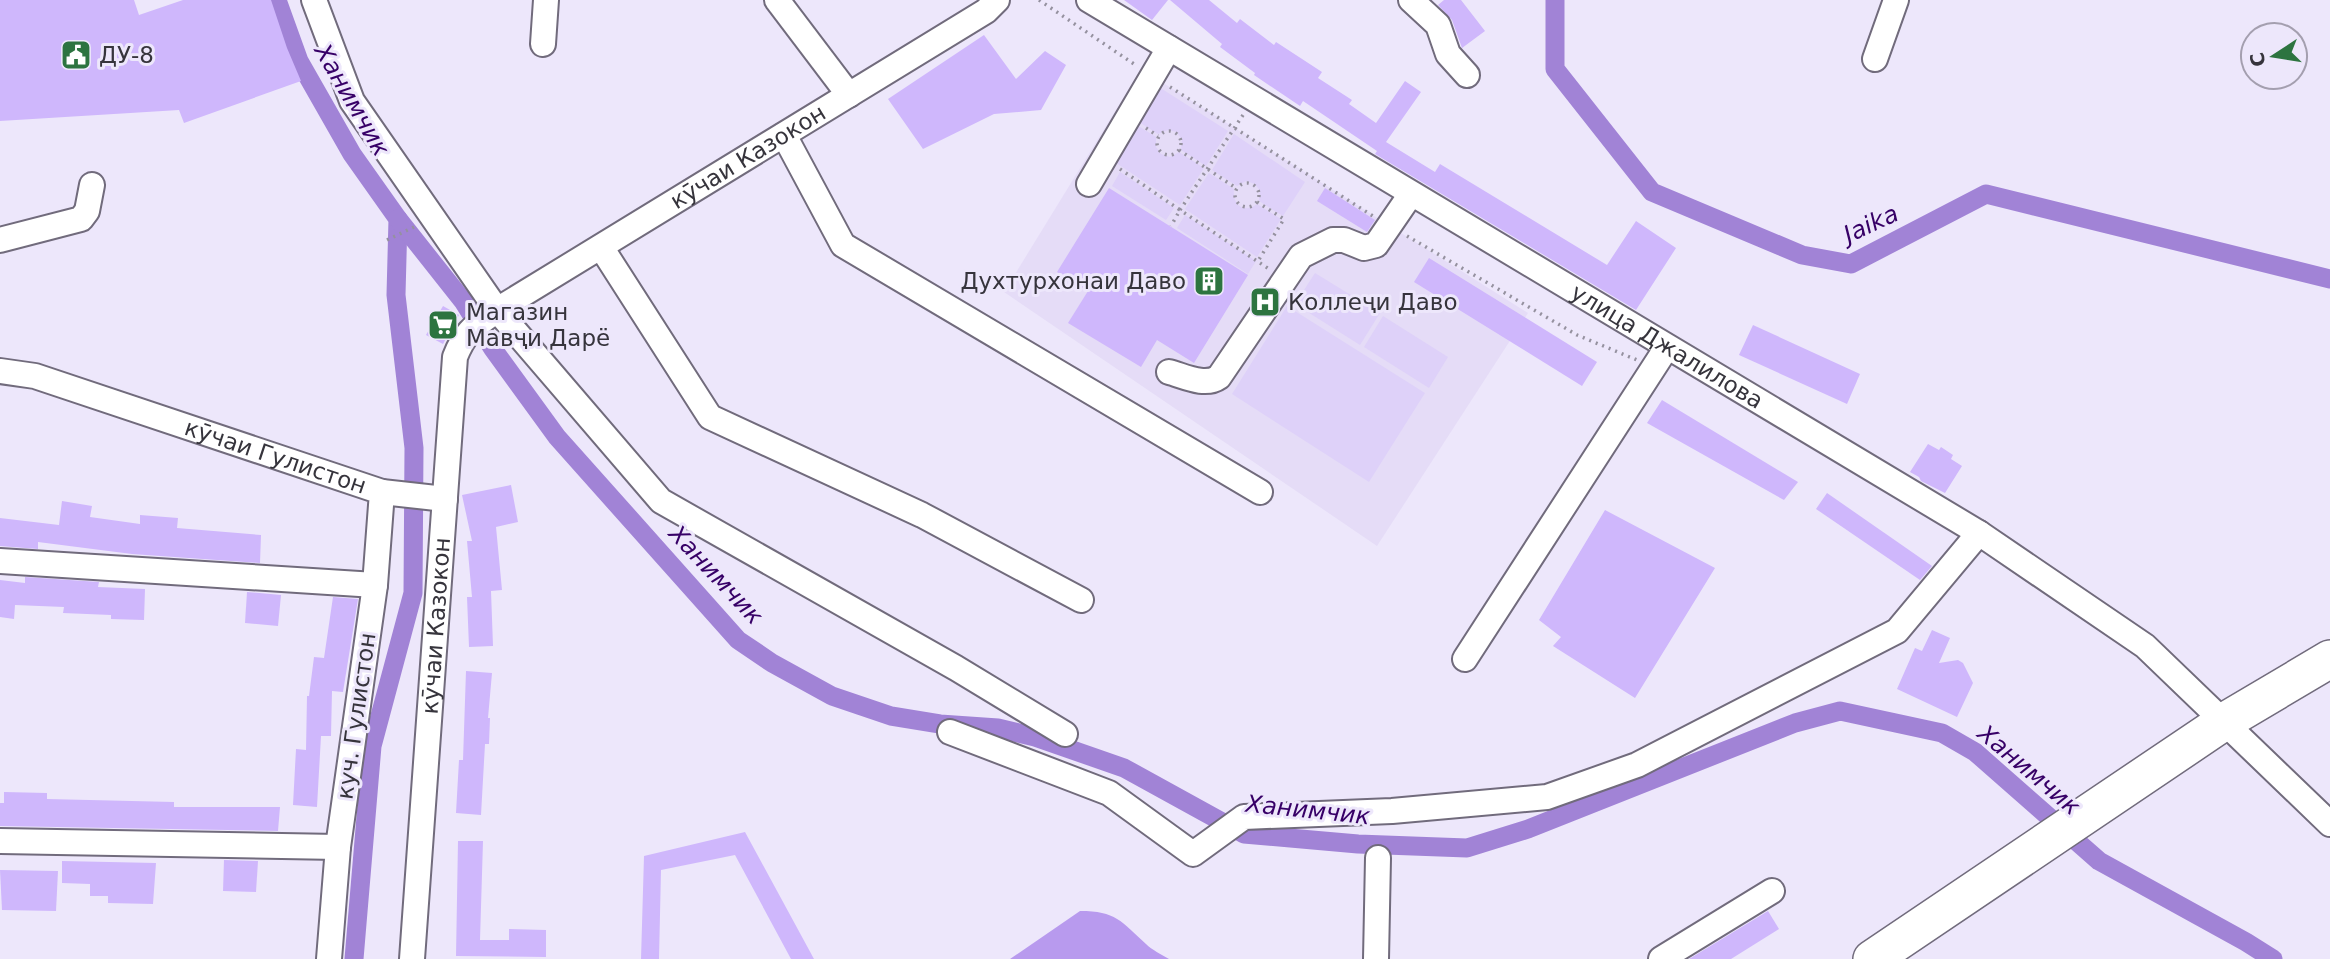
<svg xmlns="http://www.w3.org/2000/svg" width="2330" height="959" viewBox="0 0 2330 959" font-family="'DejaVu Sans',sans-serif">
<rect width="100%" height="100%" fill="#ede7fb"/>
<polygon fill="#e5dcf7" points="1141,69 1528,313 1377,546 1004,292"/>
<g fill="#ded1f9">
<polygon points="1151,82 1228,131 1206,166 1181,150 1182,140 1177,132 1168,130 1158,134 1131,117"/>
<polygon points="1129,120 1156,137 1156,147 1161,154 1170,157 1179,152 1204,168 1180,205 1107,157"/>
<polygon points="1234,134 1305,182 1283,216 1259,201 1260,191 1255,184 1246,181 1237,186 1212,170"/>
<polygon points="1120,172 1174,208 1166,220 1112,186"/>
<path d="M1209,173L1234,189C1232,205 1244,214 1257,204L1281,219L1257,257L1185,209Z"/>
<polygon points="1185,215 1256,261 1248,274 1177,228"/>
<polygon points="1315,273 1380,313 1360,345 1295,304"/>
<polygon points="1287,306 1425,393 1369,482 1232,394"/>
<polygon points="1383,316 1448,357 1429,388 1364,347"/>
</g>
<path fill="#b89aee" d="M1080,911C1116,911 1121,921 1146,944C1152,950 1161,954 1169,959H1010Z"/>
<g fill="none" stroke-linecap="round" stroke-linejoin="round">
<g stroke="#a183d6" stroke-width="19">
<polyline points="277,0 299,61 352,154 398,219 396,295 414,448 413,593 372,746 354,959"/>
<polyline points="1555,0 1555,69 1652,192 1802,255 1851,264 1986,194 2330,279"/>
<polyline points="398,219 463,301 493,349 557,437 738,640 772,663 832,696 891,716 940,724 998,728 1035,737 1124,768 1244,834 1358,844 1467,848 1528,829 1795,723 1840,711 1942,733 1975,752 2099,861 2246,942 2273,959"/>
</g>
</g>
<g fill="#cfb7fc">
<polygon points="0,0 134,0 139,15 183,0 271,0 287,48 301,81 184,123 179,110 0,121"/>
<polygon points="1124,0 1168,0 1152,20"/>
<polygon points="1170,0 1209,0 1237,23 1240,19 1274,45 1276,42 1322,72 1318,78 1352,100 1349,104 1376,123 1405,81 1421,92 1386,142 1435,172 1440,164 1607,265 1636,221 1676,248 1636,310 1375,154 1377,151 1303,101 1300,106 1254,75 1255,73 1220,47 1222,44"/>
<polygon points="1444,0 1461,0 1485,31 1462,48 1452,20 1438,5"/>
<polygon points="984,35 1016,79 1045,51 1066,65 1041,110 994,114 923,149 888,99"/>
<polygon points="1109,188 1248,275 1194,363 1157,340 1141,367 1068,323 1088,291 1057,272"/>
<polygon points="1325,188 1375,220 1367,232 1317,201"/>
<polygon points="1429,258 1597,362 1582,386 1414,282"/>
<polygon points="443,306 459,315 443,344 426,335"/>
<polygon points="1753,325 1860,374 1847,404 1739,355"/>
<polygon points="1662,400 1798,482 1784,500 1647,423"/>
<polygon points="1928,444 1939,450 1941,447 1953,455 1951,459 1962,466 1945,493 1921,481 1919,477 1910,472"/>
<polygon points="511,485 518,522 496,527 502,590 491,591 493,646 469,647 467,597 472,597 467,541 472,541 462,495"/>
<polygon points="1827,493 1932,566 1920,580 1816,509"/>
<polygon points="62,501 92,506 90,517 140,524 140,515 178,518 177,528 261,535 260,563 132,554 38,542 38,549 0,546 0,518 59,525"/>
<polygon points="1605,510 1715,568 1635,698 1553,646 1561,637 1539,620"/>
<polygon points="25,577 99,582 98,587 145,589 144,620 111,619 111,615 63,613 64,607 15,605 14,619 0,617 0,580 25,583"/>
<polygon points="247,592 281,595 278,626 245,623"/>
<polygon points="333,597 358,599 343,692 332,691 331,736 321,736 317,807 293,805 296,749 306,750 307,696 309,696 314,657 324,658"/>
<polygon points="1932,630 1950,638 1939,663 1958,660 1963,663 1973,683 1957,717 1897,689 1915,648 1922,651"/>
<polygon points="466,671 492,673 488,718 490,718 489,744 485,744 481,815 456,813 459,760 463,760"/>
<polygon points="4,792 47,793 47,799 174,802 174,807 280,807 278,831 0,826 0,803 4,803"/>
<polygon points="745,832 814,959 791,959 735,855 661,870 659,959 641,959 644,856"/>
<polygon points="458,841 483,841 480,940 509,940 509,929 546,930 546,957 456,956"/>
<polygon points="224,860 258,861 256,892 223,891"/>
<polygon points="62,861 156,863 153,904 108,903 108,896 90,896 90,884 62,883"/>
<polygon points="0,870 58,871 56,911 2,910"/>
<polygon points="1768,911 1779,929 1731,959 1689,959"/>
</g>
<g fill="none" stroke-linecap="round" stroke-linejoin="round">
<g stroke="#716b7c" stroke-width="28">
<g id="minor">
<polyline points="314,0 352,101 497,310 661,501 956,668 1065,734"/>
<polyline points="777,0 849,95"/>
<path id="s1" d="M1089,0L1979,533L2145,646L2330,824"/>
<polyline points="1411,0 1438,25 1448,54 1467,75"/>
<polyline points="543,44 546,0"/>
<polyline points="1875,59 1896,0"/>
<polyline points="784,135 843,245 1260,492"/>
<polyline points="1089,184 1169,48"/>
<polyline points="0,240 81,219 87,211 92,185"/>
<polyline points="601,247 710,417 922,515 1081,600"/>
<path id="s2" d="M0,371L35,376L382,492L375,585L338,847L329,959"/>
<path d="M1169,372C1184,376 1205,387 1219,377L1301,256L1333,240H1344L1364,248L1376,245L1411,194"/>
<polyline points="382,492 445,499"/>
<polyline points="0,561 375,585"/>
<polyline points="1465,659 1667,347"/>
<polyline points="950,732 1109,793 1193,854 1244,817 1392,811 1547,797 1637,765 1897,631 1979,533"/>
<polyline points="0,841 338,847"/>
<path id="s3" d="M412,959L455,357C465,331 475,326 497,310L986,11L997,0"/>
<polyline points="1376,959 1378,858"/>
<polyline points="1661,959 1772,891"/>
</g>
</g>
<g stroke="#716b7c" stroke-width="40">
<polyline id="highway" points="1872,959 2222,723 2330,659"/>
</g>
<g stroke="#95919f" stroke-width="3.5" stroke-dasharray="2 5" stroke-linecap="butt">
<polyline points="1039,0 1137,66"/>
<polyline points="1170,87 1373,216"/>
<polyline points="1243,115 1180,210 1269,269"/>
<polyline points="1146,128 1158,136"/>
<circle cx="1169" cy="143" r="12"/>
<polyline points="1179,150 1236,188"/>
<polyline points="1120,169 1180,210 1171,226"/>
<circle cx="1247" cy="195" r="12"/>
<polyline points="1257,202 1284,219 1258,261"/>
<polyline points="1407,236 1577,335 1637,360"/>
<polyline points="387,240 416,226"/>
</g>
<use href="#minor" stroke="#fff" stroke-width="24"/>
<use href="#highway" stroke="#fff" stroke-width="37"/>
</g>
<defs>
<g id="civic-square" transform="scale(1.575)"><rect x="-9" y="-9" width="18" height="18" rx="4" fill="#2d7440" stroke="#ede7fb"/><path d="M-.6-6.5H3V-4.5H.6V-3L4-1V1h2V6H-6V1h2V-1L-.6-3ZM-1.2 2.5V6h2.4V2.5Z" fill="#fff"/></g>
<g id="building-square" transform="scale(1.575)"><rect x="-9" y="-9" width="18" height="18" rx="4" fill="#2d7440" stroke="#ede7fb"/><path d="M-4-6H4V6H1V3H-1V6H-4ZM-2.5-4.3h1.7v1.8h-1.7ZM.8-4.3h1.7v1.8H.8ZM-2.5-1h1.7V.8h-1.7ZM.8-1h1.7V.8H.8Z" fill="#fff"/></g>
<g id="hospital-square" transform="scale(1.575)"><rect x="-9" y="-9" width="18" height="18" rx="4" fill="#2d7440" stroke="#ede7fb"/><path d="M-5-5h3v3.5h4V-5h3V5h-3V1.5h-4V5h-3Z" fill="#fff"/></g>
<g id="supermarket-square" transform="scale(1.575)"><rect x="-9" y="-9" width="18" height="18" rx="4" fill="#2d7440" stroke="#ede7fb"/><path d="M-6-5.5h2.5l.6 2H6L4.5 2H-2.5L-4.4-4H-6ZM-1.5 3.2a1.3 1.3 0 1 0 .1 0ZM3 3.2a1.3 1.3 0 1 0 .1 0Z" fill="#fff"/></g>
</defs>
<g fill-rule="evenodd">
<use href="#civic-square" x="76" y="55"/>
<use href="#building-square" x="1209" y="281"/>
<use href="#hospital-square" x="1265" y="302"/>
<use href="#supermarket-square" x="443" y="325"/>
</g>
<g text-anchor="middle" stroke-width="6" stroke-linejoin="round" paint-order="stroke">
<g font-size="23" fill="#36343c" stroke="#ede7fb" text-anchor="start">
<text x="99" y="63">ДУ-8</text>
<text x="1186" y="289" text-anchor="end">Духтурхонаи Даво</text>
<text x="1288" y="310">Коллеҷи Даво</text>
<text x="466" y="320">Магазин<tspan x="466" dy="26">Мавҷи Дарё</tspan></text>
</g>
<g font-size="23" fill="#36343c" stroke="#ede7fb">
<text dy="8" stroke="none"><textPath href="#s3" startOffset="962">кӯчаи Казокон</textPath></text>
<text dy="8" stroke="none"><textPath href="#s1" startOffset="674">улица Джалилова</textPath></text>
<text dy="8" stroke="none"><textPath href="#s2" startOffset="289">кӯчаи Гулистон</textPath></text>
<text dy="8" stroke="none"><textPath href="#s3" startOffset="334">кӯчаи Казокон</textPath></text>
<text transform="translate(356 716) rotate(-82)" y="8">куч. Гулистон</text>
</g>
<g font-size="24" font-style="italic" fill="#370067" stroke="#ede7fb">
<text transform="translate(352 100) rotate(60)" y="8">Ханимчик</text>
<text transform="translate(1871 224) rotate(-25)" y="8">Jaika</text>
<text transform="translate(716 575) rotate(47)" y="8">Ханимчик</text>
<text transform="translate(2029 770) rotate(40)" y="8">Ханимчик</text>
<text transform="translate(1308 810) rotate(6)" y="8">Ханимчик</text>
</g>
</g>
<g transform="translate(2274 56) rotate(258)"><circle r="33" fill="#ede7fb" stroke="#a49faf" stroke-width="2"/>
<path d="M0-5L12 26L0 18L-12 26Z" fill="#2d7440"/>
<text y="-10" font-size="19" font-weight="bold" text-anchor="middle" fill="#36343c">С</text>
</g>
</svg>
